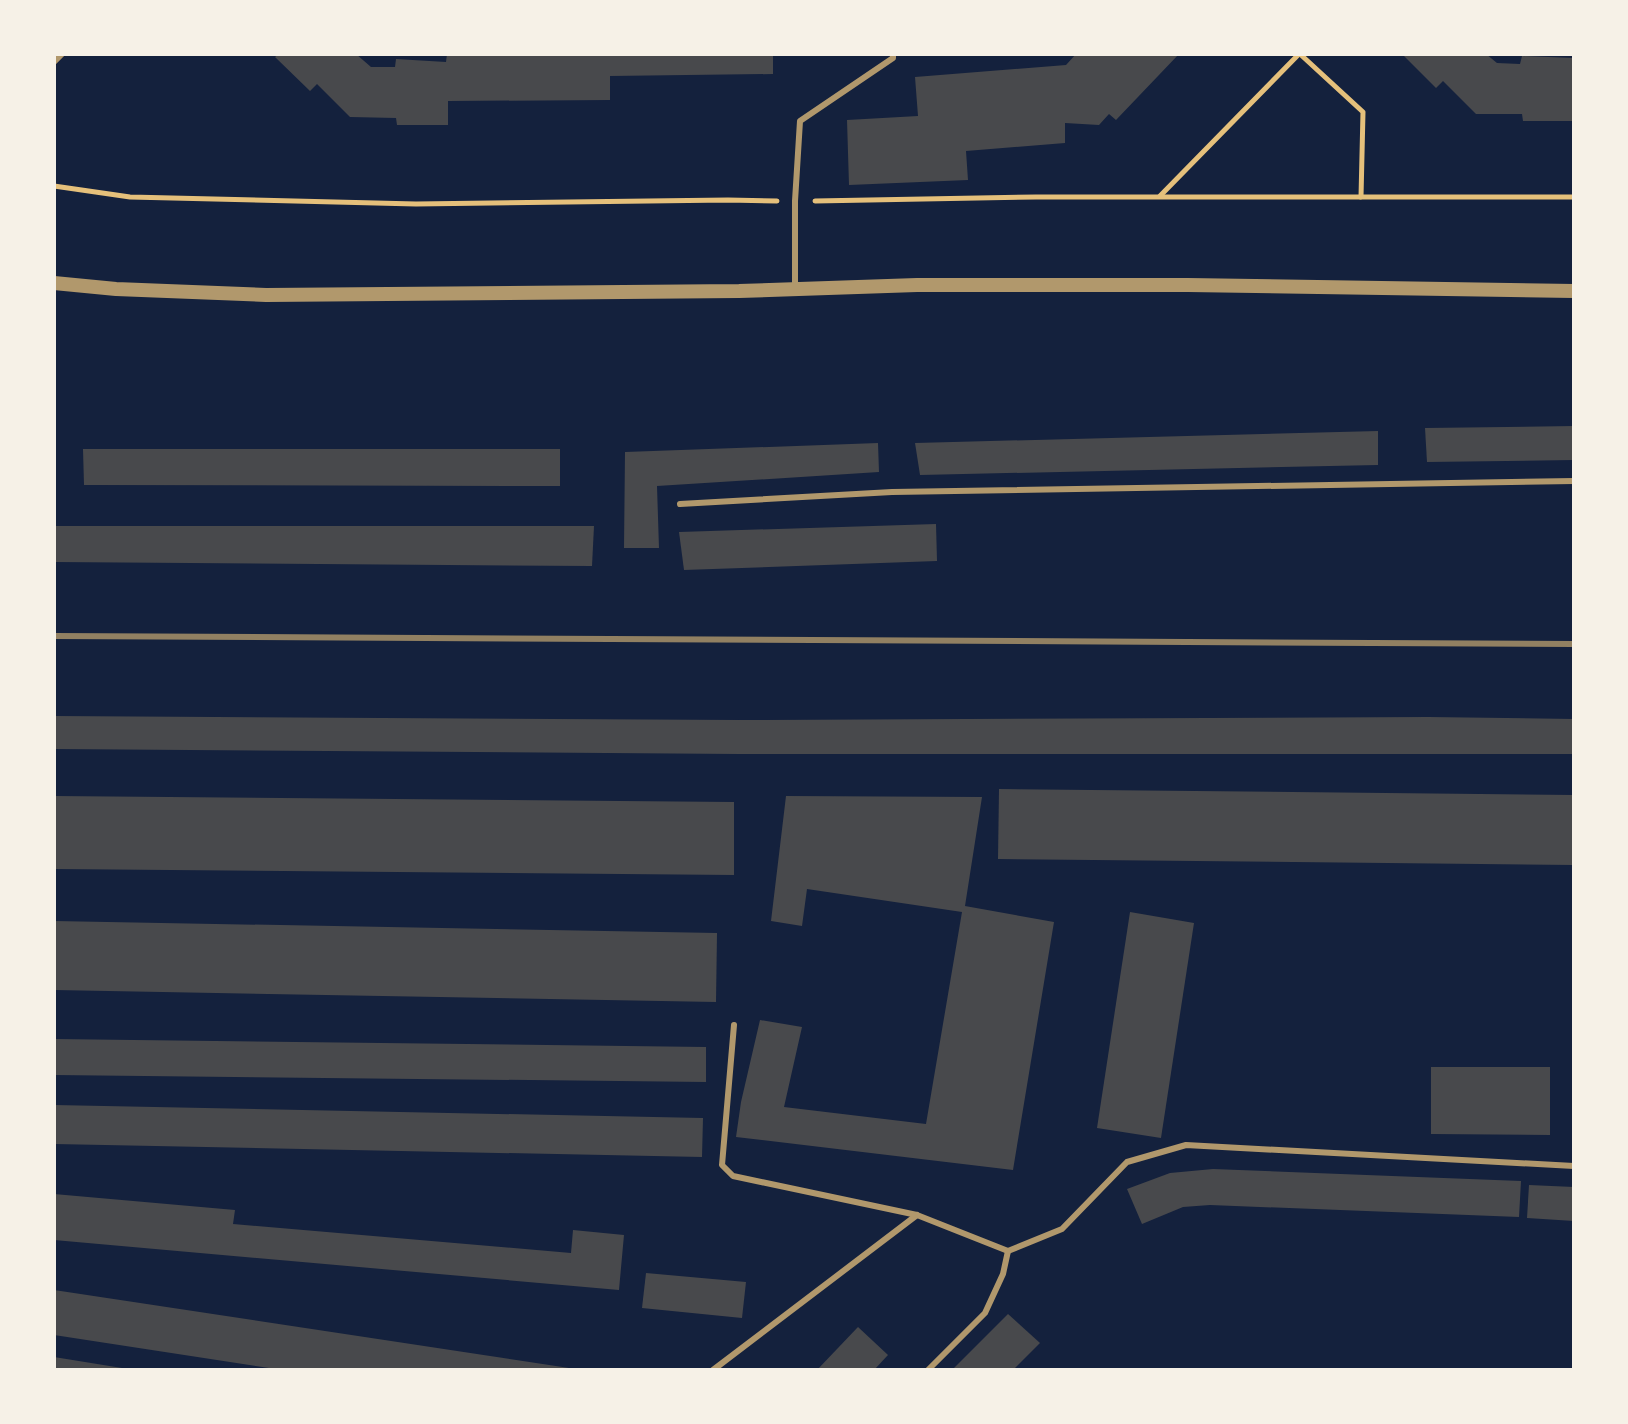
<svg xmlns="http://www.w3.org/2000/svg" width="1628" height="1424" viewBox="0 0 1628 1424" font-family="'PT Sans',sans-serif">
<rect width="100%" height="100%" fill="#14213d"/>
<g fill="#48494c">
<polygon points="279,54 356,54 371,67 395,67 396,59 446,62 447,54 773,54 773,74 610,76 610,100 448,101 448,125 397,125 396,118 350,117 317,84 310,91 275,57"/>
<polygon points="1076,54 1179,54 1116,120 1109,114 1099,125 1065,123 1065,143 966,151 968,180 849,185 847,120 918,116 915,77 1066,65"/>
<polygon points="1402,54 1486,54 1497,63 1520,64 1522,56 1574,58 1574,121 1523,121 1522,114 1476,114 1443,81 1436,88"/>
<polygon points="1574,426 1574,460 1427,462 1425,428"/>
<polygon points="1378,431 1378,465 920,475 915,443"/>
<polygon points="878,443 879,472 657,486 659,548 624,548 625,452"/>
<polygon points="83,449 560,449 560,486 84,485"/>
<polygon points="936,524 937,561 684,570 679,532"/>
<polygon points="54,526 594,526 592,566 54,562"/>
<polygon points="54,716 740,720 1428,717 1574,719 1574,754 738,754 54,749"/>
<polygon points="999,789 1574,795 1574,865 998,859"/>
<polygon points="54,796 734,802 734,875 54,869"/>
<polygon points="786,796 982,797 965,906 1054,922 1013,1170 736,1137 741,1102 760,1020 802,1027 784,1107 926,1124 962,912 807,889 802,926 771,921"/>
<polygon points="1130,912 1194,923 1161,1138 1097,1128"/>
<polygon points="54,921 717,933 716,1002 54,990"/>
<polygon points="54,1039 706,1047 706,1082 54,1075"/>
<polygon points="1431,1067 1550,1067 1550,1135 1431,1134"/>
<polygon points="54,1105 703,1118 702,1157 54,1144"/>
<polygon points="1213,1169 1521,1181 1519,1217 1210,1205 1183,1207 1142,1224 1127,1189 1170,1173"/>
<polygon points="1529,1185 1574,1187 1574,1221 1527,1218"/>
<polygon points="54,1194 235,1210 233,1224 571,1253 573,1230 624,1235 619,1290 54,1240"/>
<polygon points="646,1273 746,1282 742,1318 642,1308"/>
<polygon points="54,1290 569,1368 569,1370 282,1370 54,1335"/>
<polygon points="1008,1314 1040,1343 1013,1370 952,1370"/>
<polygon points="858,1327 888,1355 874,1370 817,1370"/>
<polygon points="54,1357 122,1368 122,1370 54,1370"/>
</g>
<g fill="none" stroke-linecap="round" stroke-linejoin="round">
<g stroke="#e5c07b" stroke-width="5">
<polyline points="1300,54 1363,112 1361,197"/>
<polyline points="54,186 130,197 416,204 728,200 777,201"/>
<polyline points="1160,196 1299,54"/>
<polyline points="815,201 1036,197 1574,197"/>
</g>
<g stroke="#b1986c" stroke-width="6">
<polyline points="54,62 62,54"/>
<polyline points="795,289 795,201 800,121 893,58 893,54"/>
<polyline points="680,504 892,492 1574,481"/>
<polyline points="734,1025 722,1165 733,1176 917,1215 1008,1251 1062,1229 1127,1162 1186,1145 1574,1166"/>
<polyline points="713,1370 917,1215"/>
<polyline points="928,1370 985,1313 1003,1274 1008,1251"/>
</g>
<polyline stroke="#b1986c" stroke-width="14" points="54,283 116,289 266,295 739,291 917,285 1188,285 1574,291"/>
<polyline stroke="#918062" stroke-width="6" points="54,636 1574,644"/>
</g>
<rect width="1628" height="1424" fill="none" stroke="#f6f1e7" stroke-width="112"/>
</svg>
